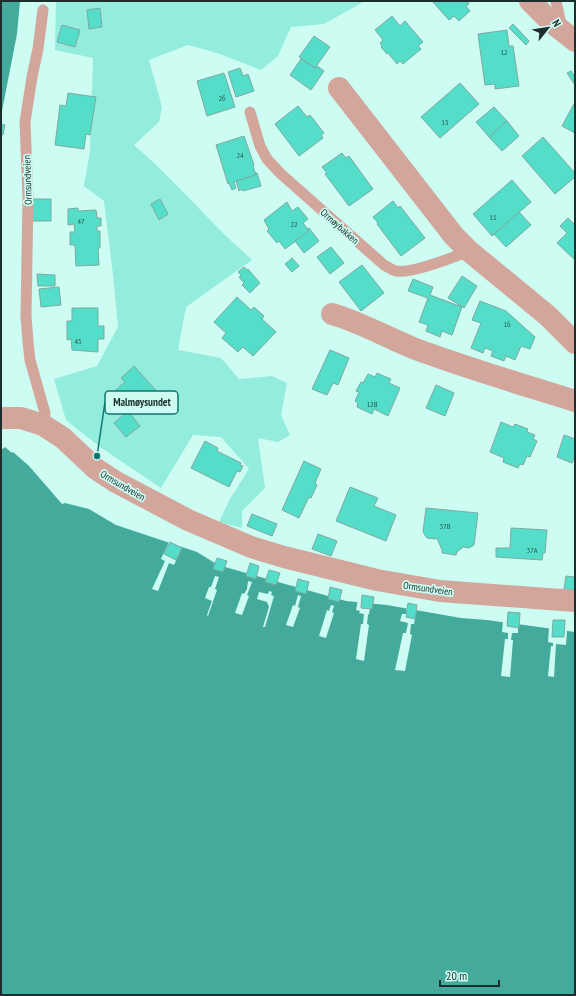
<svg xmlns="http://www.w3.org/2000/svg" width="576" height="996" viewBox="0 0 576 996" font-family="'PT Sans Narrow',sans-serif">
<rect width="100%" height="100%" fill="#cdfcf3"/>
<path fill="#94ecdc" d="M56,1H365L324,24L291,27L278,56L261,70L217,53L188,45L149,60L162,107L159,122L134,145C163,170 189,198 216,226C227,238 240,248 252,260L186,307L178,350L221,358L239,379L272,376L287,383L281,415L290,435L278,442L258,438L265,488L242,511V528L219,522L230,499L249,469L221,437L193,435L161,488L100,447L66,420L54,379L97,366L118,327L113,275L104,201L84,186L90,151L93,58L55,50Z"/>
<g fill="#44ab9c">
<polygon points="1,1 20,1 17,34 1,116"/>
<polygon points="5,447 12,453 13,452 29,466 62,504 65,503 89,509 116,525 197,552 218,565 346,601 387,605 461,618 487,620 575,632 575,995 1,995 1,450"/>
</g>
<g fill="#cdfcf3">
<polygon points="169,542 182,548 174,565 169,563 158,591 152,589 165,561 161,559"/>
<polygon points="215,576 219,577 215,589 217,590 208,616 207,615 212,601 205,598 209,587 211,587"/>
<polygon points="248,581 252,582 247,595 249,596 242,615 235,613 242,593 244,594 247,589"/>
<polygon points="269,591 272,592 271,595 274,596 265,627 263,627 269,607 267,602 257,599 259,592 268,594"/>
<polygon points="298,595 301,596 298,607 300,608 293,627 286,625 293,605 295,606"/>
<polygon points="358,600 373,602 372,609 370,609 369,614 368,615 367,624 369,625 364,661 356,659 361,624 363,624 364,614 359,613 360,611 356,610"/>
<polygon points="331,605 334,606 332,612 334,613 326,638 319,636 327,610 329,611"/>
<polygon points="407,606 417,608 414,624 411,624 410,634 412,635 405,671 395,670 403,633 406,633 408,623 400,621 402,614 406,614"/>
<polygon points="503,620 518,622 518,633 512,633 511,640 513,640 510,677 501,676 505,639 508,639 508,633 502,632"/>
<polygon points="549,628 567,630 566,645 556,644 554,677 548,676 551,646 553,646 553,643 548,642"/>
</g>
<g fill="#54deca" stroke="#7da9a1">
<polygon points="432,1 467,1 469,4 466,6 470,11 459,21 454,16 449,20"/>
<polygon points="100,8 102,27 89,29 87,10"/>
<polygon points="392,16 400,26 405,21 423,42 418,46 421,49 403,64 400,61 397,64 388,53 387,54 381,47 382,46 380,43 383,40 375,30"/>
<polygon points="513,24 529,41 526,45 509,28"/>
<polygon points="62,25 80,30 75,47 57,42"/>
<polygon points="507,30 509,46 513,46 519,86 495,89 495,84 485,85 478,34"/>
<polygon points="314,36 330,47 315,68 299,57"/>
<polygon points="301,59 315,68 317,66 324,71 311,90 290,75"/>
<polygon points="240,68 243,76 248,74 254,91 236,97 228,72"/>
<polygon points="571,71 575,77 575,85 567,73"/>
<polygon points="224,73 235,107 207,116 197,81"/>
<polygon points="460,83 479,104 440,138 421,117"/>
<polygon points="68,93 96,97 90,135 86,134 84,149 55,145 60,105 66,106"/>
<polygon points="575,102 575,133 562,126"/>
<polygon points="298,106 307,117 310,115 324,133 321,135 323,138 299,156 275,124"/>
<polygon points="494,107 507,121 489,137 476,122"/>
<polygon points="507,121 519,136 502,151 489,137"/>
<polygon points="1,124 5,125 3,135 1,135"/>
<polygon points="244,136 254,165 253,166 256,175 234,182 236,188 232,190 229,183 228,184 216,145"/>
<polygon points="543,137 575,173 575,177 555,194 522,156"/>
<polygon points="342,153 346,158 349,156 373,189 349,206 325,174 327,173 322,167"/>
<polygon points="255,173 257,173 261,186 243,191 242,189 239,191 236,181 256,175"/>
<polygon points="512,180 531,202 492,236 473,214"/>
<rect x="32" y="199" width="19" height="22"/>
<polygon points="160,199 168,214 159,220 151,204"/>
<polygon points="393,201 398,208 400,206 425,238 401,256 377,224 378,223 373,217"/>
<polygon points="287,202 292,211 298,207 308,219 303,223 309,231 285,249 279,241 277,243 267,231 269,229 264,220"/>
<polygon points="78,208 78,211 96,210 97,218 101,218 101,226 97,226 97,231 100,231 100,248 98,248 99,265 76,266 75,245 70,245 70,232 75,232 74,224 68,225 68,209"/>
<polygon points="519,212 531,225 506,247 494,234"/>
<polygon points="568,218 575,225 575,260 557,243 567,233 560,226"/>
<polygon points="309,228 319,241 304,253 295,241 309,231 307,229"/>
<polygon points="331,247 344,263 330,274 317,257"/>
<polygon points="292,258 299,266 292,272 285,264"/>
<polygon points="362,265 384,293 361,311 339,282"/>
<polygon points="244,267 247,270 248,269 260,283 250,293 242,285 244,283 239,277 241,275 238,272"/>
<polygon points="37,274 55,275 55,286 38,286"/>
<polygon points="462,276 477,286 464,308 448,298"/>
<polygon points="413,279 433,287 430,295 462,307 452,335 442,331 440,337 426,331 428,325 419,322 428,298 408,291"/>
<polygon points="59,287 61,305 41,307 39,289"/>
<polygon points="237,297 251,310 254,307 264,316 262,319 276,332 253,356 243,347 238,352 222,338 226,333 214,322"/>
<polygon points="480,301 506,311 535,337 530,349 521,346 515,360 506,356 504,361 491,356 493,351 485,348 483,353 471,348 481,323 472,320"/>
<polygon points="72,308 98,308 98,326 104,326 104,339 98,339 98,352 72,350 71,339 67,340 67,321 72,321"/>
<polygon points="330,350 349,358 338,385 333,383 327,395 312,389"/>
<polygon points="134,366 159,394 145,405 141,401 132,408 116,390 125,382 121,378"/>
<polygon points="377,373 391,379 389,383 400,388 388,416 374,409 372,414 357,407 358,403 355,401 359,392 356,391 361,382 363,383 368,374 375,377"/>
<polygon points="436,385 454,393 445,416 426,408"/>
<polygon points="128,411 140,426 126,437 114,423"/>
<polygon points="501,422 513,427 515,424 528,429 527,432 535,435 533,439 537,441 530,457 527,456 523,465 520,464 518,468 503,462 504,458 490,452"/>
<polygon points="564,435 575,439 575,455 572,463 557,457"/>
<polygon points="205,441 218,448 217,451 241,463 240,465 243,466 240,472 237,471 229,487 191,468"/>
<polygon points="304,461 321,469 315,483 317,485 311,498 309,497 299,518 282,510"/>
<polygon points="350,487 378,498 374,506 396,515 386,541 336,521"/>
<polygon points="426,508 478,513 474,545 469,548 463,547 457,552 456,555 442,553 442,550 437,538 435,539 427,538 423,532"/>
<polygon points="252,514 277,524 272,536 247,526"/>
<polygon points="511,528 547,530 545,553 543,553 542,560 496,557 496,548 510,548"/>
<polygon points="318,534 337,541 331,556 312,549"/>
<polygon points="170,542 182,548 176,560 164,554"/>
<polygon points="217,558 227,561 223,572 213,569"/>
<polygon points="250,563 259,566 256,579 246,576"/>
<polygon points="269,570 280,573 276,585 265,582"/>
<polygon points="566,576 575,577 575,590 564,589"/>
<polygon points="298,579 309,582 306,594 295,591"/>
<polygon points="330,587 342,590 339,602 328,599"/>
<polygon points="362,595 374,597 372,609 361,608"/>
<polygon points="408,603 417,605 415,619 406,617"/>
<polygon points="508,612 520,613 519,628 507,626"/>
<polygon points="553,620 565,620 564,637 552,637"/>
</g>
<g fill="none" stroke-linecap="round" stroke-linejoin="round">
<g stroke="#d3a69b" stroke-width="11">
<polyline points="556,1 562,29"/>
<path d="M250,112L260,146L267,159L281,174L384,265C388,267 392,270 396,271C412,274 454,257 469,251"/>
<polyline points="43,425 45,413 30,360 28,342 26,316 28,198 25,122 32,77 38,49 43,10"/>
</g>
<g stroke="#d3a69b" stroke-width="22">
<polyline points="530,1 551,22 575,41"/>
<polyline points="339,88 454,236 469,251 548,316 575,343"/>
<path d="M332,314C360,322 386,337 413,348C466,368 521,384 575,401"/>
<polyline points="1,418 21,418 43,425 63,438 96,469 116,482 188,520 251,547 284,557 377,580 440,591 575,601"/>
</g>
</g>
<g text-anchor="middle" stroke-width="3.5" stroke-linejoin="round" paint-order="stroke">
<g font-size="8" fill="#2a5a53">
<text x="504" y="55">12</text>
<text x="222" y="101">26</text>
<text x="445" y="125">15</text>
<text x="240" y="158">24</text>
<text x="493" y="220">11</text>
<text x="81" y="224">47</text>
<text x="294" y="227">22</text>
<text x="507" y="327">16</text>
<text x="78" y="344">45</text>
<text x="372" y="407">12B</text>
<text x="445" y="529">37B</text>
<text x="532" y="553">37A</text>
</g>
<g font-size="10" fill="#1c2e2b" stroke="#cdfcf3">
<text transform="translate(27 180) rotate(-92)" y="4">Ormsundveien</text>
<text transform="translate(340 226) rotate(42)" y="4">Ormøybakken</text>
<text transform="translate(123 485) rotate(30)" y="4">Ormsundveien</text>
<text transform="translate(428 588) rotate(8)" y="4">Ormsundveien</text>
</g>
</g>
<path fill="none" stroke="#0f766e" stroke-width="1.5" d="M97 456L105 402"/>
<circle fill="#0f766e" stroke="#cdfcf3" stroke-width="1.5" cx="97" cy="456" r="4"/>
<rect fill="#cdfcf3" stroke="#0f766e" stroke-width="1.5" x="105" y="391" width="73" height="23" rx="4"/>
<g font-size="11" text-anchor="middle" font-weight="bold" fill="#1c2e2b">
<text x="142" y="406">Malmøysundet</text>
</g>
<rect width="576" height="996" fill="none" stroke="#1c2e2b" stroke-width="4"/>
<g transform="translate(548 28) rotate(60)" stroke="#cdfcf3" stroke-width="3" paint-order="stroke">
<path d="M0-3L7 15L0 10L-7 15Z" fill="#1c2e2b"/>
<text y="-6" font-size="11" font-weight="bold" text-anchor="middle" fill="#1c2e2b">N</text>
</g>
<path d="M440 980v6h59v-6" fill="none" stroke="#1c2e2b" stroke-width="2"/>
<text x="446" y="980" font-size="12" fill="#1c2e2b" stroke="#cdfcf3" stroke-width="3" paint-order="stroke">20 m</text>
</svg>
